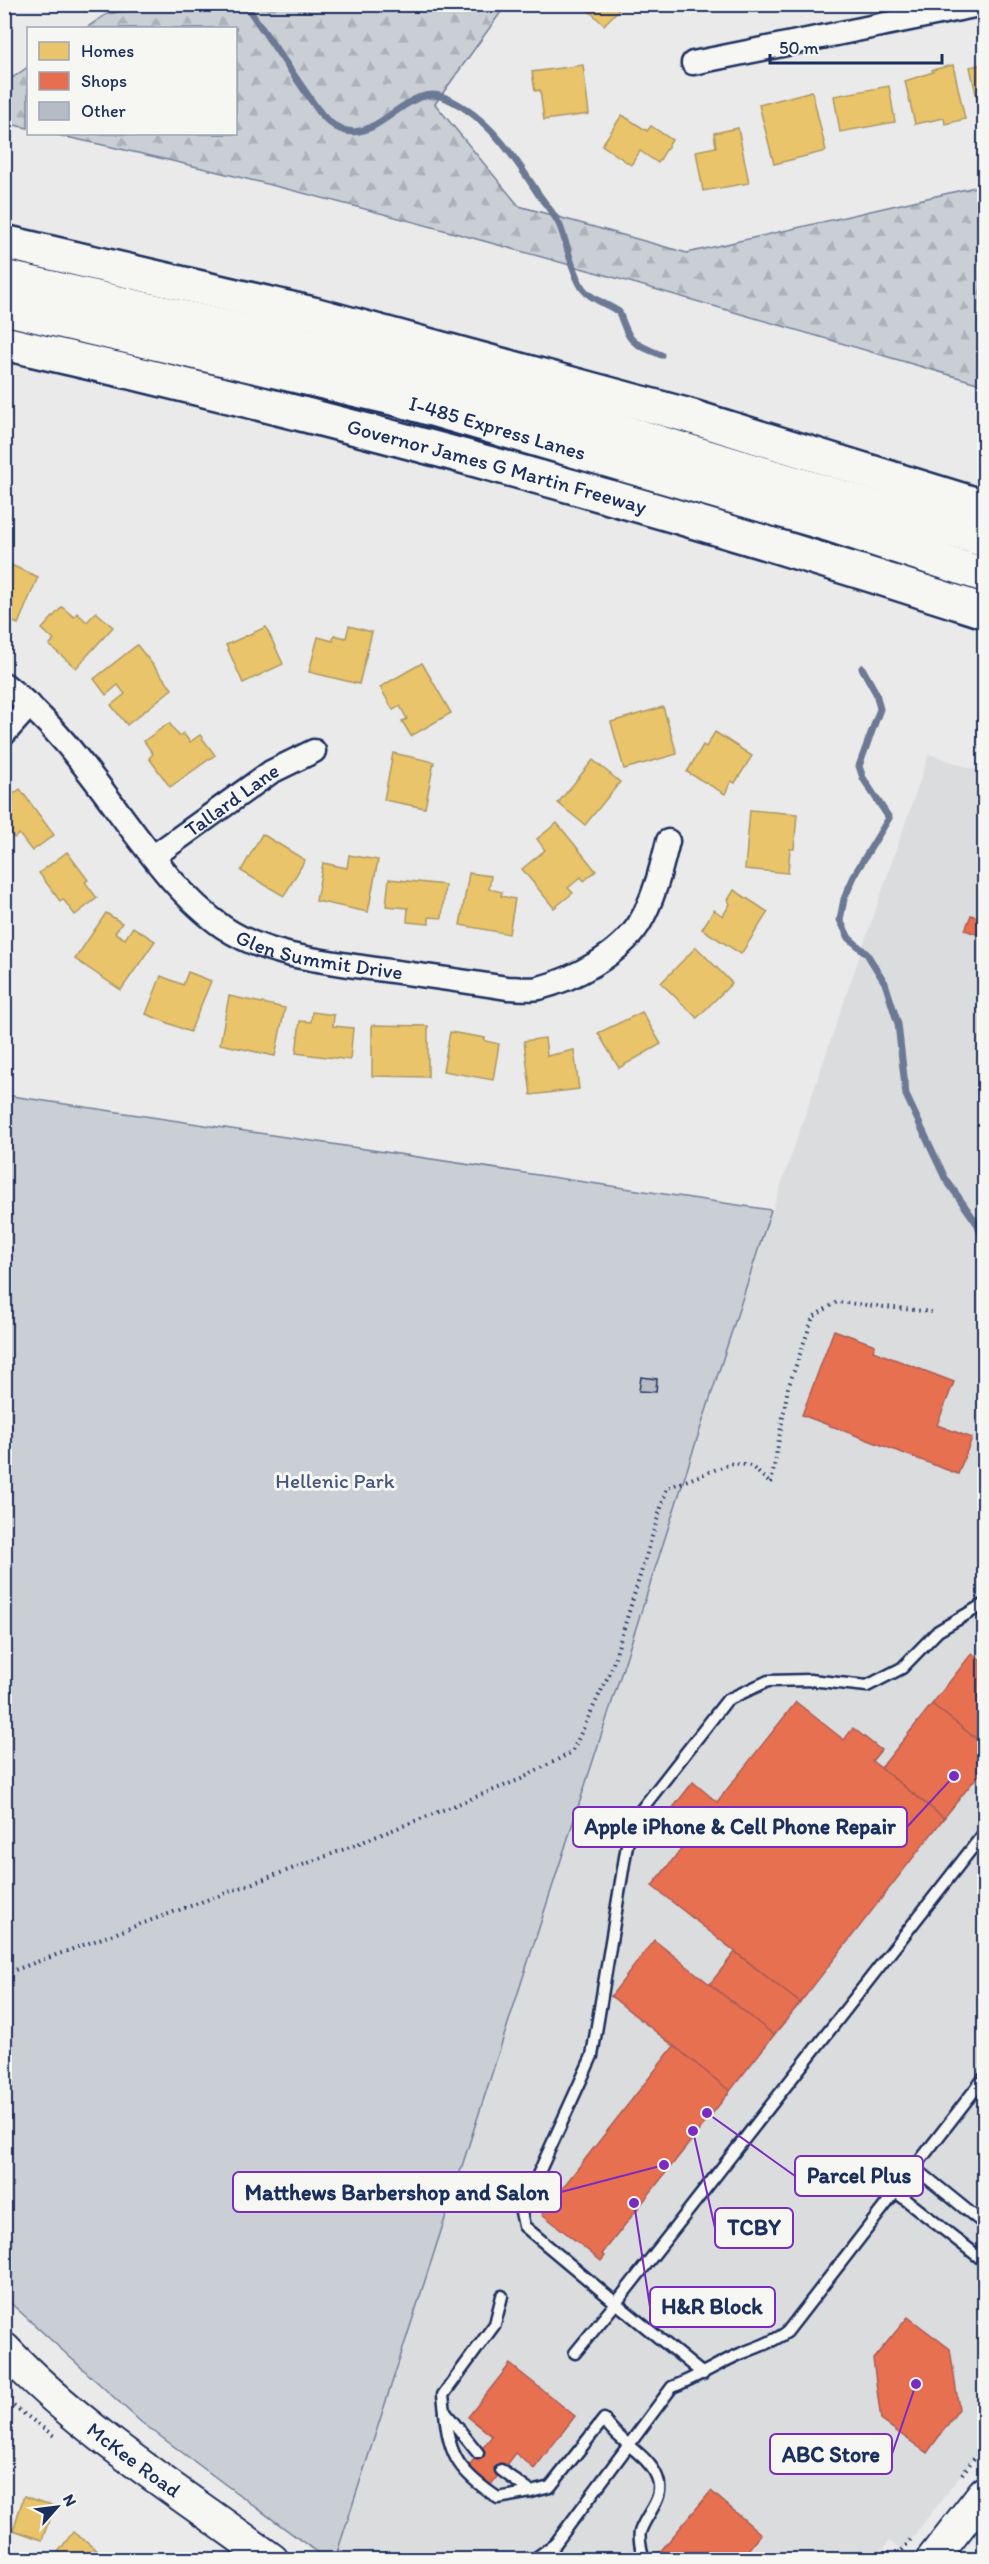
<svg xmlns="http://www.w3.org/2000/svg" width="989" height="2564" viewBox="0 0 989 2564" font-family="Itim,sans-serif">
<defs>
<pattern id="forest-firs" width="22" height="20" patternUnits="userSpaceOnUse" patternTransform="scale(1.5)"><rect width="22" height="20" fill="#caced5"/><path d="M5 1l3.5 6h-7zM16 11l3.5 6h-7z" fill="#adb1b9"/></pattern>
</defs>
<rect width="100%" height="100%" fill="#e9eae9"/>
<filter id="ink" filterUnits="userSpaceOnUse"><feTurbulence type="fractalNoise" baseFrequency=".0167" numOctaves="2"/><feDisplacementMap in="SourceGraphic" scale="12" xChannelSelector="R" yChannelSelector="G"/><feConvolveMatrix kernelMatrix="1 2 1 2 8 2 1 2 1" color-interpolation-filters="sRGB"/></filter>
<g filter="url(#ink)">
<polygon fill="#dadcde" points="929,754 984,773 984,2445 902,2551 889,2541 875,2559 344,2560 336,2554 694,1439"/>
<g fill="url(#forest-firs)" stroke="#727e9a" stroke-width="1.5">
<path d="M156,5H506L435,104L519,206L687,253L984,185V385C676,295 368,202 53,134H236V28H86L107,14Z"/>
<polygon points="28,67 28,128 4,123 5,83"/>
</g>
<polygon fill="#caced5" stroke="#727e9a" stroke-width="1.5" points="5,1095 771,1210 335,2559 326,2559 141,2422 5,2298"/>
<g fill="#e9c46a" stroke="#ab9766" stroke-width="1.5">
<polygon points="582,4 624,4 604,25"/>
<polygon points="983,61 984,61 984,111 980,112 970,67 983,64"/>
<polygon points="583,65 589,114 544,120 540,90 535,91 532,72"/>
<polygon points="953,65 965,119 945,124 944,118 915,124 905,81 933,72 932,70"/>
<polygon points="889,86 895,122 840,132 834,96"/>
<polygon points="812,91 826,151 774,164 759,105"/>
<polygon points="622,115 647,131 651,126 672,140 658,163 640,151 631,165 602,145"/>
<polygon points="738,128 749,183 703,191 696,151 716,147 714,133"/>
<polygon points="4,562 38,577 18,624 4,618"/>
<polygon points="62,607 74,617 77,613 87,622 96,612 113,627 76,668 49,645 54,640 42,629"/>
<polygon points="349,626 372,632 359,684 309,672 318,637 333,641 334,635 346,638"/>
<polygon points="266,627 283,664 243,683 226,645"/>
<polygon points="137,645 172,689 127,725 111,705 125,694 118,685 106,695 94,679"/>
<polygon points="422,663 451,713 411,736 402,721 407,719 400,706 393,710 380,687"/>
<polygon points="663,707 677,754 624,769 611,722"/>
<polygon points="169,723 179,736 183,733 190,742 200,735 215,755 170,787 149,758 153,754 144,741"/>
<polygon points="715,732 752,756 735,783 731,781 725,794 687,772 703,745 706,747"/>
<polygon points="393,753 434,762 425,808 384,800"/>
<polygon points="593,760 620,782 585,825 558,803"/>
<polygon points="20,789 54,835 32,851 19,834 14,838 4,826 4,801"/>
<polygon points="750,810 797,814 794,849 790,849 788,873 745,869"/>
<polygon points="557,823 596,871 584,881 581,877 568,888 573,893 554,908 522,869 545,850 537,839"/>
<polygon points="262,834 305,860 284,896 241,871"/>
<polygon points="67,852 88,880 85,882 97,898 75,915 63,899 60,901 39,873"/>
<polygon points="349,855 378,860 368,912 316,901 323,863 347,868"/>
<polygon points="469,873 491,876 489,889 502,892 501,896 515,899 509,934 460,925"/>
<polygon points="389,879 445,885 442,918 429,917 429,924 407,922 408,908 386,906"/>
<polygon points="734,890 768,912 741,954 702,929 714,910 723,916 730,904 728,900"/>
<polygon points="106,913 122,923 115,933 125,939 133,927 155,941 121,990 75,959"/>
<polygon points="696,947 732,983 697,1018 661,983"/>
<polygon points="188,972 211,981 190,1032 146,1014 161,976 183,985"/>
<polygon points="229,996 285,1008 275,1056 220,1044"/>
<polygon points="312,1012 334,1015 333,1026 353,1028 350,1060 296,1053 300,1021 311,1022"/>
<polygon points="642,1012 661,1044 619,1068 598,1033"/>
<polygon points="372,1025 428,1026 428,1077 372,1076"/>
<polygon points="450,1032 485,1038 485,1041 499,1044 493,1080 443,1071"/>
<polygon points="545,1038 547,1056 574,1050 579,1089 531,1095 524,1041"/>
<polygon points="24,2496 54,2506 42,2540 13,2530"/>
<polygon points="73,2532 99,2552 93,2560 52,2560"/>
</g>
<g fill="#e76f51" stroke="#aa5c55" stroke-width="1.5">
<polygon points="971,915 984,920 979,935 965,930"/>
<polygon points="834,1330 875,1345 873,1351 954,1382 937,1425 972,1438 958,1474 802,1415"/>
<polygon points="972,1653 984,1663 984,1745 932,1704"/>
<polygon points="796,1702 844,1740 853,1728 881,1750 872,1761 944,1818 800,2003 652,1886 697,1829 672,1809 693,1782 717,1802"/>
<polygon points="932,1704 984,1745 984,1768 944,1818 881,1768"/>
<polygon points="654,1940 774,2035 730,2091 611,1996"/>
<polygon points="735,1952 800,2003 774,2035 710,1984"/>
<polygon points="674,2046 730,2091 602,2254 605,2256 601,2261 542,2214"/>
<polygon points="908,2317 950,2349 959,2409 927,2453 881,2420 873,2359"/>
<polygon points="510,2364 575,2416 534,2469 515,2453 490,2486 467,2468 492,2436 468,2417"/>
<polygon points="711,2491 761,2534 740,2560 667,2560 659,2553"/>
</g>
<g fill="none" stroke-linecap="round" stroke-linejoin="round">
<g stroke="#6c7995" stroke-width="7">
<path d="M245,4L318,110C367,173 401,77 446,98C487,116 514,156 537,192C544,203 555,214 560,226C567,243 573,277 584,290C592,300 608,304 619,312C631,344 629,341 661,355"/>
<polyline points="862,668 876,693 880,709 859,766 863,778 889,818 856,872 844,899 840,920 849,938 867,954 885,983 898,1024 906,1095 945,1178 978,1225 984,1244"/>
</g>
</g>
<polygon fill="#b6bbc6" stroke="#1b2f5e" stroke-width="1.5" points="641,1377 657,1379 656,1392 639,1391"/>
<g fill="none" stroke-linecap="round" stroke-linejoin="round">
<g stroke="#1b2f5e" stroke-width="15">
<g id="service">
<polyline points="915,2168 984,2224"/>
<polyline points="896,2192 984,2261"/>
<polyline points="575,2353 616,2303 524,2226 521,2212 592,2056 627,1845 641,1810 727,1700 768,1681 810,1680 867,1686 902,1668 938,1631 984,1604"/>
<polyline points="703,2374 616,2303 984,1833"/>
<path d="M445,2412C448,2457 461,2473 498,2498L531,2492"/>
<polyline points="478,2453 445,2412 443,2395 495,2324 502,2296"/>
<path d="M501,2470L531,2492L550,2487L604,2419C617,2441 648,2454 657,2477C666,2498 646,2513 640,2532C638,2540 642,2552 644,2560"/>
<path d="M555,2544L672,2387C696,2378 717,2364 740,2354C757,2347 772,2343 787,2332L984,2078"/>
<polyline points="533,2560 555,2544 548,2560"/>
</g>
</g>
<g stroke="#1b2f5e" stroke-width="27">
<g id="minor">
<polyline points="693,63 984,4"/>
<path id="s1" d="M4,684C74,737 114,813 170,878C186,896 203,913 223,927C267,957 325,961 376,969C420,975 463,981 507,988C517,988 530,990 539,988C574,979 619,955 639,924C654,899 661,869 668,841"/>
<polyline points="4,734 30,705"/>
<path id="s2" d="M154,856L271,772L314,751"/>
</g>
</g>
<g stroke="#1b2f5e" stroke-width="36">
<g id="secondary">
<path id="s3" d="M4,2349C82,2431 181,2493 272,2560"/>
<polyline points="932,2560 984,2493"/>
</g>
</g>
<g stroke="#1b2f5e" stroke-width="38">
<g id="motorway">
<polyline points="4,242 313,314 686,415 984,507"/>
<polyline points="4,277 288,341 601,425 984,540"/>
<path id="s4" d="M4,308L401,400L834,526L984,575"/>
<path id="s5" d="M4,343C335,417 663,507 984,611"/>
</g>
</g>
<g stroke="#1b2f5e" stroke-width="4" stroke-dasharray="1.5 4.5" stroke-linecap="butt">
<polyline points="4,1974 327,1856 521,1779 572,1752 611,1670 667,1488 733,1463 751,1466 771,1484 788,1388 813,1317 837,1302 933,1312"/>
<polyline points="4,2399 54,2436"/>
<polyline points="962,2474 984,2446"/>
<polyline points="895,2560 911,2539"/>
</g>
<use href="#service" stroke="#f6f6f2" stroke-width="10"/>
<use href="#minor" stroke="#f6f6f2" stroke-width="22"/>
<use href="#secondary" stroke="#f6f6f2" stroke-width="32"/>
<use href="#motorway" stroke="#f6f6f2" stroke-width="33"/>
</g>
</g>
<g text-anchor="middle" stroke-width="6" stroke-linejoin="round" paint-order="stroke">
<g font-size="21" fill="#1b2f5e" stroke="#f6f6f2">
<text dy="7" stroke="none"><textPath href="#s4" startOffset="508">I-485 Express Lanes</textPath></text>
<text dy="7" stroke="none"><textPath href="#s5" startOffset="508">Governor James G Martin Freeway</textPath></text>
<text dy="7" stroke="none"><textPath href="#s2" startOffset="96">Tallard Lane</textPath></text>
<text dy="7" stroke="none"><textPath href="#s1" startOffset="430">Glen Summit Drive</textPath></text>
<text dy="7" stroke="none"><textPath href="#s3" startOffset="171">McKee Road</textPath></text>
</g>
<g font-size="21" fill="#47577c" stroke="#f6f6f2">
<text x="335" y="1488">Hellenic Park</text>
</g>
</g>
<path fill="none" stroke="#7b2cbf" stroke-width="2" d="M954 1776L907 1827M707 2113L795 2176M664 2165L561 2192M693 2131L715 2228M634 2203L650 2307M916 2384L892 2454"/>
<g fill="#7b2cbf" stroke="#f6f6f2" stroke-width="2">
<circle cx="954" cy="1776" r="6"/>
<circle cx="707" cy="2113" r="6"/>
<circle cx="664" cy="2165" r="6"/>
<circle cx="693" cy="2131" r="6"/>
<circle cx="634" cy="2203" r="6"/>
<circle cx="916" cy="2384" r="6"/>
</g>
<g fill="#f6f6f2" stroke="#7b2cbf" stroke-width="2">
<rect x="573" y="1807" width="334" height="40" rx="6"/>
<rect x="795" y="2156" width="128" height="40" rx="6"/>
<rect x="233" y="2172" width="328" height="40" rx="6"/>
<rect x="715" y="2208" width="78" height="40" rx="6"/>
<rect x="650" y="2287" width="125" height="40" rx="6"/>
<rect x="770" y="2434" width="122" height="40" rx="6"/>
</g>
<g font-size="22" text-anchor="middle" font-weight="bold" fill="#1b2f5e">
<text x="740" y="1834">Apple iPhone &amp; Cell Phone Repair</text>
<text x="859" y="2183">Parcel Plus</text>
<text x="397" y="2200">Matthews Barbershop and Salon</text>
<text x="754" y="2235">TCBY</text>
<text x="712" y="2314">H&amp;R Block</text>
<text x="831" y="2462">ABC Store</text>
</g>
<rect width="989" height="2564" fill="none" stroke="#f6f6f2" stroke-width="24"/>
<rect x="12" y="12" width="965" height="2540" fill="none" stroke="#1b2f5e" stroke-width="2" filter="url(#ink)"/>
<rect x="27" y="27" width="210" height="108" fill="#f6f6f2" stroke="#9ea6b7" stroke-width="1.5"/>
<rect x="39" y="42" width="30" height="18" fill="#e9c46a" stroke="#9ea6b7" stroke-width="1.5"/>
<text x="81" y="57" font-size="18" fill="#1b2f5e">Homes</text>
<rect x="39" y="72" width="30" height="18" fill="#e76f51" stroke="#9ea6b7" stroke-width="1.5"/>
<text x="81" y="87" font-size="18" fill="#1b2f5e">Shops</text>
<rect x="39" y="102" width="30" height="18" fill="#b6bbc6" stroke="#9ea6b7" stroke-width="1.5"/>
<text x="81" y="117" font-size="18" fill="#1b2f5e">Other</text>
<g transform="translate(57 2507) rotate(62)" stroke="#f6f6f2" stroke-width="4.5" paint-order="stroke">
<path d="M0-4.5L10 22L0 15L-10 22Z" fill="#1b2f5e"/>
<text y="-9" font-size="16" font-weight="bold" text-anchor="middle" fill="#1b2f5e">N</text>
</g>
<path d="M770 54v9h172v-9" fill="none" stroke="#1b2f5e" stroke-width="3"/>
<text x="779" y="54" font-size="18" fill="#1b2f5e" stroke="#f6f6f2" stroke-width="4.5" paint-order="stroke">50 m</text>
</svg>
